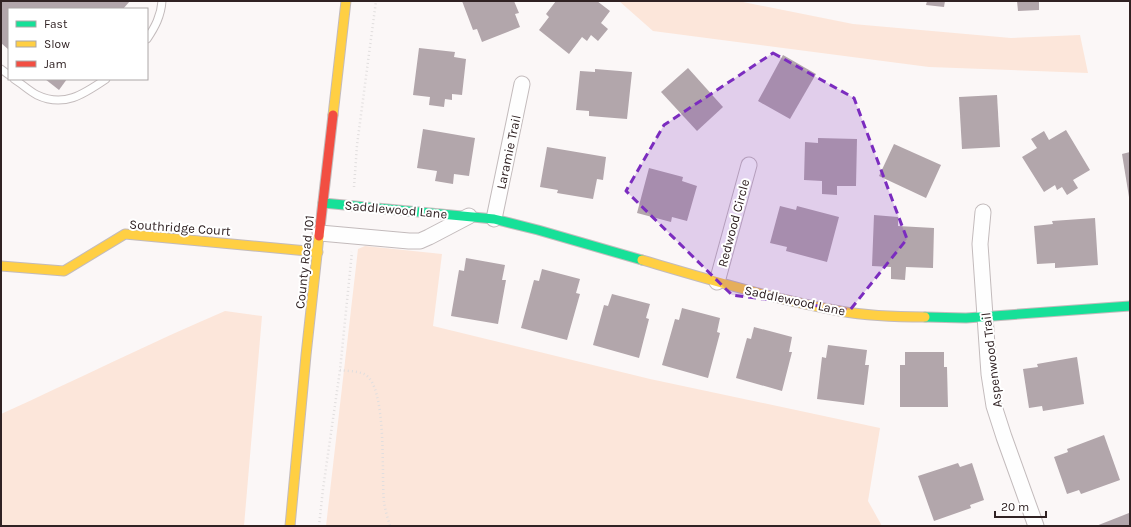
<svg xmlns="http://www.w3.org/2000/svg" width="1131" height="527" viewBox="0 0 1131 527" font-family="Karla,sans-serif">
<rect width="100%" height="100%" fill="#fbf7f7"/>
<g fill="#fce6da">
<polygon points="619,1 738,1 853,24 1011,38 1080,35 1088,73 929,67 653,31"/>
<polygon points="365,246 442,254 433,326 650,379 880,428 868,501 882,526 326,526 358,249"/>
<path d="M225,311L262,316L244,526H1V414C76,380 150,343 225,311Z"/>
</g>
<g fill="#b2a6ab">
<polygon points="1,1 130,1 123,9 9,9 9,50 1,43"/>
<polygon points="462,1 514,1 519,13 515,14 520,27 482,42 477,29 473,30"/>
<polygon points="556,1 597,1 610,11 601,23 608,29 598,41 591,35 587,41 582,37 569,54 539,30 549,17 546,14"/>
<polygon points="927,1 945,1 944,7 926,5"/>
<polygon points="1017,1 1039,1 1039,10 1018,11"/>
<polygon points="419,48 455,52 454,57 466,59 462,95 452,94 452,100 445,99 444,107 429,105 430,97 413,95"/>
<polygon points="783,55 816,74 790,119 758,101"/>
<polygon points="688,68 723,107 697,131 661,92"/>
<polygon points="595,69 632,72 627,119 589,116 589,111 576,110 580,71 595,72"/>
<polygon points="45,79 67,79 59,90"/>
<polygon points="997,95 1000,147 962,149 959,97"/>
<polygon points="423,129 475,138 469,176 454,174 453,184 435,181 437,171 417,168"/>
<polygon points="1066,130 1090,170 1073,180 1078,188 1067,195 1062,187 1057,190 1055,185 1044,192 1022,157 1037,148 1031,139 1044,131 1049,140"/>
<polygon points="818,138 857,139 856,186 837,186 837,195 822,194 822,181 804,180 805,142 818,143"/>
<polygon points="894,144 941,165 926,198 879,176"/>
<polygon points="547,147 606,157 603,180 597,179 593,199 557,193 558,190 540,187"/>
<polygon points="1130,152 1130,197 1129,197 1122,154"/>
<polygon points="649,168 683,177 682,181 697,186 687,221 672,217 671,222 637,213"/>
<polygon points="780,206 796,210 797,206 839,217 827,262 786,251 787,247 770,243"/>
<polygon points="874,215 898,217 898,226 934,228 933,268 906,267 905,280 891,279 891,267 872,266"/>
<polygon points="1095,218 1098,265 1055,268 1055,263 1037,264 1034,226 1053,224 1052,221"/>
<polygon points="466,258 505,265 502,280 506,280 498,324 451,316 459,270 464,271"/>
<polygon points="542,269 580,279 576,293 580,294 567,340 521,328 534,280 539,281"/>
<polygon points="612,294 650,304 646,318 649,319 639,358 593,345 604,305 608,306"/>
<polygon points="682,308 720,318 717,332 720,333 708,378 662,365 675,319 679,320"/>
<polygon points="754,327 792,337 789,352 792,352 782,391 736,378 747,338 751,339"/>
<polygon points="828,345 867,350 865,365 869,365 864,405 817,399 822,357 826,358"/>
<polygon points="905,352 944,352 944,367 947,367 948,407 900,407 900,365 905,365"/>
<polygon points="1077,357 1084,404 1043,411 1042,406 1029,408 1023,369 1038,367 1037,364"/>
<polygon points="1104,435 1120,480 1081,494 1079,490 1067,494 1054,457 1068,452 1067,449"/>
<polygon points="958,463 960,467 972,463 984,500 970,505 971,508 934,521 918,476"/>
<polygon points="1129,513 1130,526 1096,526"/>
</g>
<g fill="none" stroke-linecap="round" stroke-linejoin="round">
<g stroke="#c3bbbc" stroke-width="9">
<g id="lane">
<path d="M147,39C155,27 161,16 162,1"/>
<polyline points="1,69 9,75"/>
<path d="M14,79C22,84 29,91 37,95C64,108 84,94 106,79"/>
</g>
</g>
<g stroke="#c3bbbc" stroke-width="17">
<g id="street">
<polyline points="983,212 980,244 989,374 994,406 1004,437 1036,526"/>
<polyline points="494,219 522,84"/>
<polyline points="320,233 409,241 420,241 429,237 469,216"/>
<polyline points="717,282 749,165"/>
</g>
</g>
<g stroke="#c3bbbc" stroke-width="11">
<g id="fast">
<polyline points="323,203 494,219 538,230 642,260"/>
<polyline points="925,317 966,318 1130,306"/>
</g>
</g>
<g stroke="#c3bbbc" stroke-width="11">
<g id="slow">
<polyline points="333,115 346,1"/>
<path d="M642,260C707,279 773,299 840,311C868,316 897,317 925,317"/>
<polyline points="1,266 64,271 125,234 318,252"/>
<polyline points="290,526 306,355 319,236"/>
</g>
</g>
<g stroke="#c3bbbc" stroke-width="11">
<polyline id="jam" points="319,236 333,115"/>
</g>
<g stroke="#e1dede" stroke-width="2.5" stroke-dasharray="1 3" stroke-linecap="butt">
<polyline points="354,187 357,145 376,1"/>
<path d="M340,370C347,371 357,371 364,374C388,385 381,478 384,502C385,510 388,519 390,526"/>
<polyline points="319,526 323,489 340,370 352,252"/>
</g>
<use href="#lane" stroke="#fefefe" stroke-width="7"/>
<use href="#street" stroke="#fefefe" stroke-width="15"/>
<use href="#fast" stroke="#16e098" stroke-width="9"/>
<use href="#slow" stroke="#ffcf43" stroke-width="9"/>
<use href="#jam" stroke="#f24e42" stroke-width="9"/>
</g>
<path fill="#7b2cbf" fill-opacity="0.2" stroke="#7b2cbf" stroke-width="3" stroke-dasharray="8 5" stroke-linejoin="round" d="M773,53L854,98L907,239L850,310L732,295L626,191L664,125Z"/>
<g text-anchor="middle" stroke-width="4" stroke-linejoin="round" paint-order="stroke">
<g font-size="13" fill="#302223" stroke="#fff">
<text transform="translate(508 152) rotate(-78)" y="5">Laramie Trail</text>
<text transform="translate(396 209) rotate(5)" y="5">Saddlewood Lane</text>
<text transform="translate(733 223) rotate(-75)" y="5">Redwood Circle</text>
<text transform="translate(180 227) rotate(4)" y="5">Southridge Court</text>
<text transform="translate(304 262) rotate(-84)" y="5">County Road 101</text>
<text transform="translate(795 300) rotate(12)" y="5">Saddlewood Lane</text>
<text transform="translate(991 360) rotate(-97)" y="5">Aspenwood Trail</text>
</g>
</g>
<rect width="1131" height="527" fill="none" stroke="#302223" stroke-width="4"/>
<rect x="8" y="8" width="140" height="72" fill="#ffffff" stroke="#aca7a7"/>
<rect x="16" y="21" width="20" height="6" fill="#16e098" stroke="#aca7a7"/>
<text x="44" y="28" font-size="12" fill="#302223">Fast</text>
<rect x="16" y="41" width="20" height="6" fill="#ffcf43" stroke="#aca7a7"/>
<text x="44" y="48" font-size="12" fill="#302223">Slow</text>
<rect x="16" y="61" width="20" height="6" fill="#f24e42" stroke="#aca7a7"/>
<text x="44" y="68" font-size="12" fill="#302223">Jam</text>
<path d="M995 511v6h51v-6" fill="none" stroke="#302223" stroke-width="2"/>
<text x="1001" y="511" font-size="12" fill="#302223" stroke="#ffffff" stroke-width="3" paint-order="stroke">20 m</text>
</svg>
